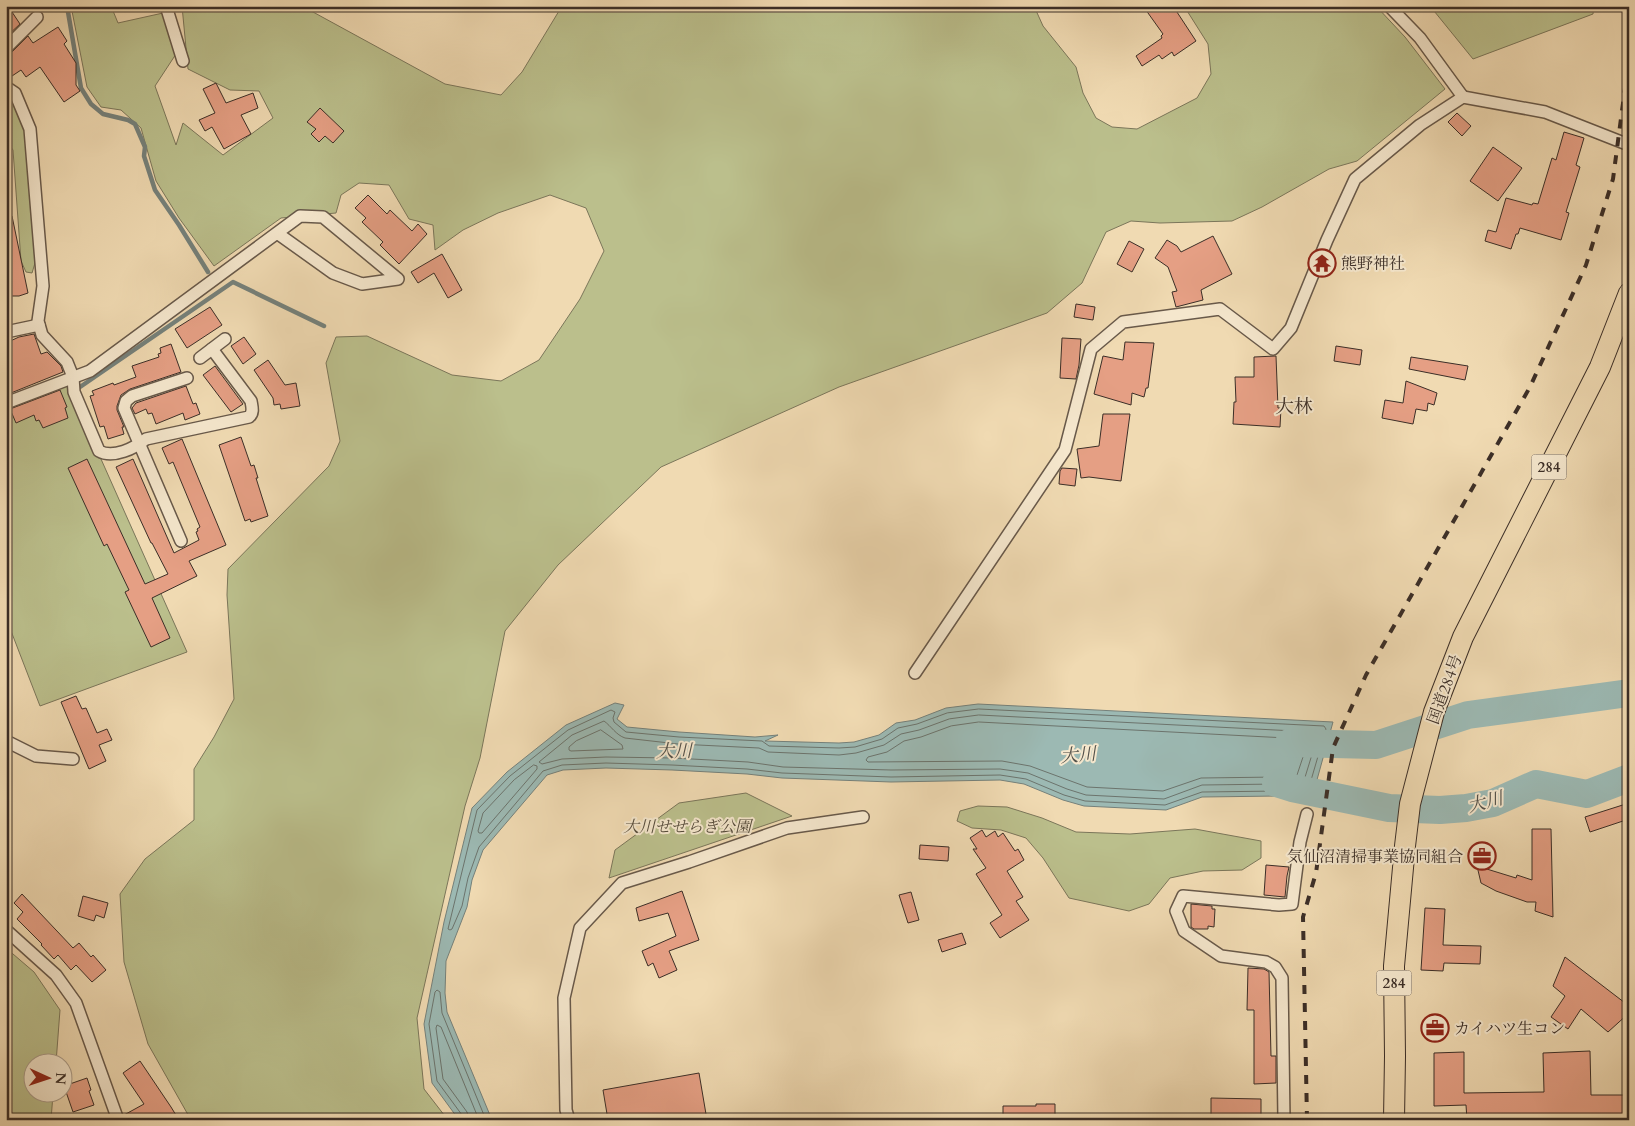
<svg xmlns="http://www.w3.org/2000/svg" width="1635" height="1126" viewBox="0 0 1635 1126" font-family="Cardo,'Noto Serif JP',serif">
<rect width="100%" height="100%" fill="#f0dab2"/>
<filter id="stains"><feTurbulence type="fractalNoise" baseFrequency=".004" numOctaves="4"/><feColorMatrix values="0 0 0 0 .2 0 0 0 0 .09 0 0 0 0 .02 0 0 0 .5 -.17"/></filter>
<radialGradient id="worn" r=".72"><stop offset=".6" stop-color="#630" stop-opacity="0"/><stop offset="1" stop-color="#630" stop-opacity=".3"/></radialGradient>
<g fill="#bbbf8c" stroke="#7b765a">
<polygon points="71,6 111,6 118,23 163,13 176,54 155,86 176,145 183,123 223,155 273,118 259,91 230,90 188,69 182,6 302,6 445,84 501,95 522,72 562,6 1034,6 1043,26 1076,67 1083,93 1096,118 1112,127 1137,129 1197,98 1211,74 1208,44 1184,6 1376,6 1405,37 1445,89 1357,161 1329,169 1262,207 1232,221 1160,223 1131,221 1106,232 1082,283 1047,313 839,387 661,467 558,565 505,631 480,758 465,806 417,1018 424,1089 448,1120 191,1120 148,1044 124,962 120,894 145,859 194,820 194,769 214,737 234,699 227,595 228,569 329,466 340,441 326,363 336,337 367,336 452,375 501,381 539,360 580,299 604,251 586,208 550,195 498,213 463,230 435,250 433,225 409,219 389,185 359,183 341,195 336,213 281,218 214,266 179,218 156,181 141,128 121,110 101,107 87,87"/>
<polygon points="1430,6 1594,6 1593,14 1473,59"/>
<polygon points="6,95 9,97 20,112 27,136 35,263 32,273 26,272 21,261 13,150 6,140"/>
<polygon points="68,385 187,652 40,706 6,618 6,406"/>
<polygon points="746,793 792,816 609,878 615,850 679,803"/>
<polygon points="978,806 1007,807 1042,818 1076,832 1130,834 1195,829 1261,841 1261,858 1242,870 1203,871 1170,878 1149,904 1129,911 1069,898 1043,858 1026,838 1001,830 972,828 957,821 960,811"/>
<polygon points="6,948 34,972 60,1010 56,1063 32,1064 32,1094 53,1094 51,1120 6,1120"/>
</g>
<polygon fill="#9cb9b3" stroke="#75817b" points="615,703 624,705 617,719 627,727 679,732 755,737 778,735 765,741 839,743 854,742 879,735 896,723 915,720 946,708 978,704 1333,722 1310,805 1303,798 1280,796 1202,797 1166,810 1084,806 1063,800 1024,784 1000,780 891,782 782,778 747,774 672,770 606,768 563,770 547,775 483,850 472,880 467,907 446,961 445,993 447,1012 492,1120 459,1120 432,1083 424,1024 444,922 472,808 507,772 566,725"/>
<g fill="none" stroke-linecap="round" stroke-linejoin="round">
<g stroke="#6c746d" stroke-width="1">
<polygon points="979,709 1324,726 1326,729 1307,794 1280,791 1202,792 1165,805 1085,801 1064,795 1026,779 1000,775 891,777 782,773 747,769 672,765 606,763 562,765 543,771 479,847 468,878 462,906 452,929 450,930 448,929 477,810 510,776 568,730 611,710 615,712 613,718 614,722 626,732 679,737 762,741 769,746 839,748 855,747 882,739 898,728 917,724 947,713"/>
<path d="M979,715L1315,732L1318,735L1302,787L1279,784L1202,785L1164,799L1086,795L1067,789L1028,773L1000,769L891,770L783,767L748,762L673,758L606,757L562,759L542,764L539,762L572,735L604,721C611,726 616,735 625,738L678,744L759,748L768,752L839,755L856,753L884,745L901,734L919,730L949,719Z"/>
<polygon points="979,722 1306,739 1308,742 1296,778 1279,777 1201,778 1163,791 1087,787 1030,766 1002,761 868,762 866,760 868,757 887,752 904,741 921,737 951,726"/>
<polygon points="601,730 622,745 623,749 571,751 569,750 569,747 576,741"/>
<polygon points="534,765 537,766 537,769 482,833 479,833 478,831 483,813 514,780"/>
<polyline points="463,1120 462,1115 437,1081 429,1024 435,992 437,990 440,992 442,1013 486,1120"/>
<polyline points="469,1120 467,1112 443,1079 436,1028 437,1025 441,1027 479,1120"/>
</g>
<g stroke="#75817b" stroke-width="4.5">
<polyline points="67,6 81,88 91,104 103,114 128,120 135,124 145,147 144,156 155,190 179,225 208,272"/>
<polyline points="80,387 233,282 324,326"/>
</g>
<g stroke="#9cb9b3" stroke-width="28">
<polyline points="1289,743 1376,745 1468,715 1629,693"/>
<polyline points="1276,783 1292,788 1389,808 1440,810 1466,808 1493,803 1536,784 1587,794 1629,778"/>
</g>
</g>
<g fill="#e59f84" stroke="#3b2e27">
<polygon points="6,6 8,6 20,24 6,37"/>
<polygon points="1143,6 1173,6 1196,41 1174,56 1172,52 1162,59 1159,55 1142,66 1136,56 1162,38 1161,36 1163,34"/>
<polygon points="58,27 67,41 64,44 76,63 76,85 80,91 64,102 40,67 26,77 21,70 6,80 6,55 11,53 28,36 33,43"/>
<polygon points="216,83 226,103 253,93 258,108 241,115 251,134 224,149 212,127 205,131 199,120 215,113 203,89"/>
<polygon points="320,108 344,131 333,143 325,136 319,142 311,134 316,129 307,122"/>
<polygon points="1457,113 1471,126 1462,136 1448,122"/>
<polygon points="1564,132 1584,138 1576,165 1580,167 1566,212 1569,213 1561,240 1520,228 1518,234 1516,234 1511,249 1485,241 1488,230 1496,232 1506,198 1532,205 1533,203 1538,204 1552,158 1556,160"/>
<polygon points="1493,147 1522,168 1498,201 1470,181"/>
<polygon points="368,195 387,214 390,210 412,231 418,224 427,234 399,264 380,245 383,242 362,222 366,218 355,208"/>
<polygon points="6,216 12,216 28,293 19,296 6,296"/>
<polygon points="1213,236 1232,274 1201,290 1203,300 1176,307 1172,292 1177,291 1168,267 1155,258 1167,240 1177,246 1181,252"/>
<polygon points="1129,241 1144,249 1132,272 1117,264"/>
<polygon points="442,254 462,290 448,298 434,273 418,283 411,272"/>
<polygon points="1076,304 1095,307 1093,320 1074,317"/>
<polygon points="210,307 222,325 187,348 175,329"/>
<polygon points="34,334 41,354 47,352 61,366 63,372 6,395 6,343 19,337"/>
<polygon points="244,337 256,354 243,364 231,346"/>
<polygon points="1062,338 1081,339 1079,365 1076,379 1060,378"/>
<polygon points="1125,342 1154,343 1148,388 1146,388 1144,397 1132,393 1131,405 1094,394 1103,356 1123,360"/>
<polygon points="171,344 181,372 130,389 121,395 117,406 117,410 124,427 122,427 124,434 108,439 104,426 100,427 90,396 94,395 92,391 113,383 114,385 136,377 132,366 159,357 158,354 161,353 160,348"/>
<polygon points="1336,346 1362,350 1360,365 1334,361"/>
<polygon points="1276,356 1278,408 1281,408 1280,427 1233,424 1234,402 1236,402 1235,377 1254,377 1254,357"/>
<polygon points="1411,357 1468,366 1465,380 1409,369"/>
<polygon points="268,360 285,385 296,383 300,406 281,409 280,404 274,405 273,398 254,370"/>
<polygon points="215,366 243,404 231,412 203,375"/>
<polygon points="1406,381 1437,393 1434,405 1428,403 1427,411 1416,409 1413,424 1382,418 1385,400 1403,403"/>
<polygon points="186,386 193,404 196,403 200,414 185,420 183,413 156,424 152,413 148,414 146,409 135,414 132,408 136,403"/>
<polygon points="60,390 67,407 65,408 68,418 43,428 39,420 36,421 34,415 16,423 10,409"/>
<polygon points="1103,414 1130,414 1121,481 1089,477 1081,478 1077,449 1099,446"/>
<polygon points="241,437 251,466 254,465 258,478 256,478 268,516 251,522 250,519 245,521 219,445"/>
<polygon points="182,439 226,545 189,561 197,576 152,598 170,638 151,647 125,592 129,590 107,544 104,546 68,468 87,459 145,584 168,574 152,543 151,543 116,467 133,459 174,553 199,540 196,532 198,531 197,529 200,527 173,462 169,464 162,448"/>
<polygon points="1062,468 1077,469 1075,486 1059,484 1060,471"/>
<polygon points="76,696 82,709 86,708 97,733 107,729 112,740 99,745 106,761 89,769 61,702"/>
<polygon points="1629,803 1629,819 1590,832 1585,817"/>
<polygon points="1532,829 1551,829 1553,917 1535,911 1536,902 1527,902 1496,891 1481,883 1477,866 1516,878 1517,875 1532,880"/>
<polygon points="982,830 986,837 995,831 998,837 1003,833 1015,851 1018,849 1024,860 1007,871 1023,897 1016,901 1029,920 1000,938 990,923 1002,915 976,874 986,868 973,849 977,849 970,838"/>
<polygon points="1488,844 1492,856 1475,861 1472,849"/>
<polygon points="920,845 949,847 948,861 919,859"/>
<polygon points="1266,865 1289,867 1287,876 1285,897 1264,895"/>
<polygon points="682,891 699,940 669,951 677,970 659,978 653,963 648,966 642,951 676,936 668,913 639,921 636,908"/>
<polygon points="911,892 919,920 908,923 899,895"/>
<polygon points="22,894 73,948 79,943 91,957 93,955 106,970 92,982 76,965 71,970 58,955 54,959 41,945 42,944 17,919 23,912 14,903"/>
<polygon points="83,896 108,903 104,918 96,915 94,921 78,916"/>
<polygon points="1191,904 1212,906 1212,909 1215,909 1214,927 1208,926 1208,929 1194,929 1191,927"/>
<polygon points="1425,908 1445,909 1443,945 1481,946 1480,964 1444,963 1443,971 1421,970"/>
<polygon points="962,933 966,944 942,952 938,940"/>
<polygon points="1565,957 1629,1006 1629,1013 1608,1032 1581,1009 1568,1029 1551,1017 1565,996 1553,986"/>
<polygon points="1248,968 1264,969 1269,972 1271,1056 1276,1056 1276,1083 1254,1084 1254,1010 1247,1010"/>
<polygon points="1590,1051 1591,1095 1629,1095 1627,1120 1467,1120 1466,1105 1434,1106 1434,1053 1464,1052 1464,1093 1544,1092 1543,1053"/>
<polygon points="140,1061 171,1107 179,1120 125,1120 124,1115 144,1104 123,1073"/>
<polygon points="699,1073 707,1120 608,1120 603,1090"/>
<polygon points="87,1078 91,1090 89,1091 94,1105 73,1112 64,1086"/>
<polygon points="1211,1098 1261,1099 1261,1115 1255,1115 1255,1120 1211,1120"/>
<polygon points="1036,1104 1055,1104 1055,1120 1003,1120 1003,1106 1036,1106"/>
</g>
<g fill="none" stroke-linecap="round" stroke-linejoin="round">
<g stroke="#68594a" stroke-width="14">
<g id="minor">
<polyline points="166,6 183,61"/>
<polyline points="1389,6 1420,38 1463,97"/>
<polyline points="6,48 37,17"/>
<path d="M6,87L15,93L30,129L43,286L38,321L42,335L67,362L73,377L74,392L99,451C113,459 135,448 146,439L249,417C254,413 252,407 251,401L212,349"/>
<polyline points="6,332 39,325"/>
<polyline points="200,358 225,339"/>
<polyline points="6,403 90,371 300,216 323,217 398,279 362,284 333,273 277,233"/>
<polyline points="181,541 124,408 126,401 132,396 187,378"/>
<polyline points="915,673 1065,450 1091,349 1123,322 1220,309 1273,349 1291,328 1327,240 1355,179 1420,125 1463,97 1545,112 1629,145"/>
<polyline points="6,741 36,756 73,759"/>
<polyline points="6,930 56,975 76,1003 118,1120"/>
<polyline points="569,1120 566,1110 564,998 580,928 622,883 689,862 787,828 863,817"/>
<polyline points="1284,1120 1282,978 1275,967 1266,962 1221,956 1184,931 1176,911 1183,896 1279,905 1292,904 1300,842 1307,814"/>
</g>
</g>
<g stroke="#3b2e27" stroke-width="22">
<polyline id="trunk" points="1394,1120 1395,1056 1394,966 1405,846 1410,804 1434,712 1463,637 1600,367 1629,293"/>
</g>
<use href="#minor" stroke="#f5e7cd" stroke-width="11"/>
<use href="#trunk" stroke="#f0dab2" stroke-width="20"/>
<polyline stroke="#3b2e27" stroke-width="4" stroke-dasharray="9 9" stroke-linecap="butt" points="1307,1120 1303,917 1316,873 1333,748 1366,675 1530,387 1586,265 1613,179 1627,73 1629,20"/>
</g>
<defs>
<g id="temple-ring" transform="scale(1.4375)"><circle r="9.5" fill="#f5e7cd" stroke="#8f2418" stroke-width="1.5"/><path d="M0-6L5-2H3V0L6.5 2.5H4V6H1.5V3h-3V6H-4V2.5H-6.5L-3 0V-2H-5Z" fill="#8f2418"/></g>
<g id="office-ring" transform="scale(1.4375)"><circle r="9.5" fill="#f5e7cd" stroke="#8f2418" stroke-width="1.5"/><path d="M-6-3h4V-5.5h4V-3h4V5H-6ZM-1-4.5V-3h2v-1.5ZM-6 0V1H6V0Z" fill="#8f2418"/></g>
</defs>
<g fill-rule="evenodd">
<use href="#temple-ring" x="1322" y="263"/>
<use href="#office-ring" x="1482" y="856"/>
<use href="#office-ring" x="1435" y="1028"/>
</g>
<g text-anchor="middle" stroke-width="4" stroke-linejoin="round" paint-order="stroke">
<g fill="#f5e7cd" stroke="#736659" stroke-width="1">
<rect x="1531.5" y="454.5" width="35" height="25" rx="4"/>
<rect x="1376.5" y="970.5" width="35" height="25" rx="4"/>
</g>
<g font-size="15" font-weight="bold" fill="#3b2e27">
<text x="1549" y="472">284</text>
<text x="1394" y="988">284</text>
</g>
<g font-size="16" fill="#3b2e27" stroke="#f5e7cd" text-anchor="start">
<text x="1341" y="269">熊野神社</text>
<text x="1463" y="862" text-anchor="end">気仙沼清掃事業協同組合</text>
<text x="1454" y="1034">カイハツ生コン</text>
</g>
<g font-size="16" fill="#3b2e27" stroke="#f5e7cd">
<text transform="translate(1444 689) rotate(-70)" y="6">国道284号</text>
</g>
<g font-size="16" font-style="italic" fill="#554b3b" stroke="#f5e7cd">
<text x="687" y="832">大川せせらぎ公園</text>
</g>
<g font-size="18" font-style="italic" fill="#53514a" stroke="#f5e7cd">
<text transform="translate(674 751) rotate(-1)" y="6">大川</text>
<text transform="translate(1078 755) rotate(-5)" y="6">大川</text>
<text transform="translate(1485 802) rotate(-14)" y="6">大川</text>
</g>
<g font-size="19" fill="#3b2e27" stroke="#f5e7cd">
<text x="1294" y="413">大林</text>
</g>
</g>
<rect width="1635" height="1126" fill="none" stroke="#f0dab2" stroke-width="25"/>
<rect x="8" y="8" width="1620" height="1111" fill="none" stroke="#3b2e27" stroke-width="2.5"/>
<rect x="12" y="12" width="1610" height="1101" fill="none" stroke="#3b2e27"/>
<g transform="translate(48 1078) rotate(93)"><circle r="24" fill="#f5e7cd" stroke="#ab9d8b"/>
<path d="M0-4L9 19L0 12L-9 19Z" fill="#8f2418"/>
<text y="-8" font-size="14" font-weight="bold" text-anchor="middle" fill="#3b2e27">N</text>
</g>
<rect width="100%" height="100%" filter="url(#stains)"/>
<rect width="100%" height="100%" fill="url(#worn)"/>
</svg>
